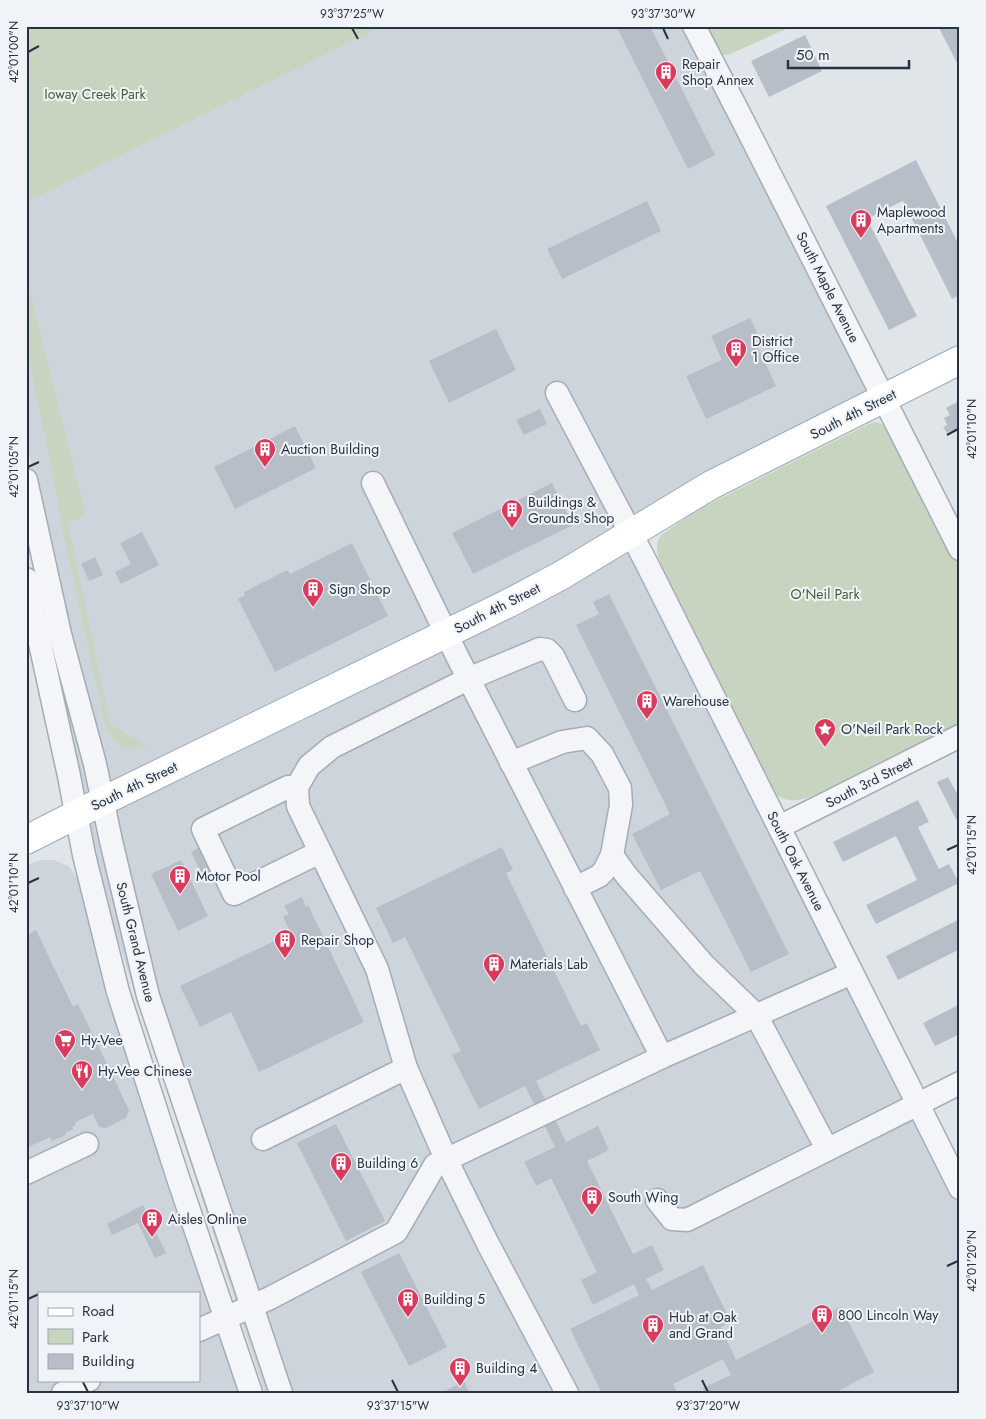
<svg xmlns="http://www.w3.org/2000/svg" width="986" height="1419" viewBox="0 0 986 1419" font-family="Jost,sans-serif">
<rect width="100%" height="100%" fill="#e0e5ea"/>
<g fill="#ced4dc" fill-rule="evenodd">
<polygon points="383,26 684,26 884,398 631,534 960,1188 960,1393 265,1393 77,814 48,628 51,559 26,441 26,203"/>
<path d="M41,860H54L68,866L71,869L78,880L99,957L239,1393H26V865ZM39,1293H199V1380H39Z"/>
</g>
<g fill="#c7d5c0">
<polygon points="26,26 383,26 26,203"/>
<polygon points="701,26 793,26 728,55 722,55"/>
<path d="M26,275L86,515L68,523L110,724L148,746C130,753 115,746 106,729L61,522L57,495L26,345Z"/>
<path d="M876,422L889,427L894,435L960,565V724L812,796C799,801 789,802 777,796L665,573C660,561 652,547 661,535L699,509L869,424Z"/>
</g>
<g fill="#b7bec8">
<polygon points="616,26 650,26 715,155 688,169"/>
<polygon points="938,26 960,26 960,69"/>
<polygon points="805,35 822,71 769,97 751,61"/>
<polygon points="916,160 960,247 960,295 952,299 903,201 892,206 867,219 917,316 889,330 826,206"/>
<polygon points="647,201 661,231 562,279 547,249"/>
<polygon points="750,318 761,341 756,343 776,386 706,419 686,376 722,360 711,336"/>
<polygon points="496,329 516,370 449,403 429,361"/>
<polygon points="957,402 960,409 960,429 952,433 951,431 947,433 943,427 947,425 944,418 950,415 946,408"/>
<polygon points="540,409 547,424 524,435 516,420"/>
<polygon points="295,426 316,468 235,509 214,467"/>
<polygon points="552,483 573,525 473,574 452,533"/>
<polygon points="142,532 159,565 121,584 115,572 131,564 120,543"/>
<polygon points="352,543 388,616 275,672 238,599 245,595 244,592 283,572 288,570 290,574"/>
<polygon points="95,557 103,575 89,581 81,564"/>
<polygon points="609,594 789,954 751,972 700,871 661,890 632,834 670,814 576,625 599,614 593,602"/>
<polygon points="948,777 960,799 960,827 937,782"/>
<polygon points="918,800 929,822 918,827 939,869 949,864 959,883 876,924 866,905 917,880 896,836 843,862 833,842"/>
<polygon points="207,844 220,869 203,877 191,852"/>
<polygon points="502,847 513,870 506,873 581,1026 587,1023 600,1050 536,1081 566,1142 598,1126 609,1150 587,1161 633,1254 652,1245 664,1270 646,1279 652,1290 703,1265 731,1322 721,1327 736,1360 841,1307 874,1372 834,1393 705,1393 703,1388 731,1375 723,1359 673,1384 677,1392 675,1393 602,1393 570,1329 639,1295 634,1284 593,1305 581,1280 597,1272 551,1178 536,1186 524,1162 555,1147 525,1086 479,1109 452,1055 461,1051 405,937 393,943 376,908"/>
<polygon points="181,860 208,916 178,931 151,874"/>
<polygon points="302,897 306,907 308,905 364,1022 259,1072 231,1012 200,1027 180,986 291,933 283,917 289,914 284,906"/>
<polygon points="960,919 960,949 898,980 886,956"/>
<polygon points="36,930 73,1007 78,1004 129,1110 126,1118 106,1128 99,1127 93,1114 75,1122 76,1125 72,1127 73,1129 65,1133 66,1135 52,1141 50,1137 26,1148 26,935"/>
<polygon points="960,1004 960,1034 935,1046 923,1023"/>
<polygon points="336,1124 385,1221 346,1241 297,1143"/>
<polygon points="143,1205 166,1253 155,1258 138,1223 112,1235 107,1224"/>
<polygon points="399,1253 447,1347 409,1366 361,1272"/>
<polygon points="464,1381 470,1393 441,1393"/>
</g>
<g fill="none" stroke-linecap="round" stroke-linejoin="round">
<g stroke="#a5acb5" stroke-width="25">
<g id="minor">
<polyline points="694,26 742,119 960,549"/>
<polyline points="557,393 646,562 960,1188"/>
<polyline points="26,480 60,634 95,764 111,841 148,996 281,1393"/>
<polyline points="373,483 458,658 662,1057"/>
<polyline points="26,579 69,776 84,855 118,992 179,1181 251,1393"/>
<polyline points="511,763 562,742 587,738 602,754 620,788 621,805 612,855 604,871 599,876 575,888"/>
<polyline points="297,787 288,787 203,829 234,894 320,852"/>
<polyline points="779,827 960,736"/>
<polyline points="612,855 626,875 704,965 756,1015 827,1149"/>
<polyline points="263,1139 406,1068"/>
<polyline points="26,1173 87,1144"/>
<polyline points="657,1200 672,1219 687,1220 960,1083"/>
<polyline points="199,1330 270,1298 396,1232 435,1165 662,1057 852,973"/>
<polyline points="63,1393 89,1380"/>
<polyline points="567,1393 488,1244 446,1159 406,1068 377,969 298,806 297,787 309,766 332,747 468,679 540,649 547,650 553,656 575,700"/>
</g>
</g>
<g stroke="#9eaab7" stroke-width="30">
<polyline id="major" points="26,840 103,801 509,603 562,575 711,485 960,360"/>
</g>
<use href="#minor" stroke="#f3f5f8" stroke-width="22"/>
<use href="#major" stroke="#fff" stroke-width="28"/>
</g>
<path fill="none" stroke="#273343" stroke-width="2" d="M352,28L358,39M663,28L668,39M28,52L39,46M947,435L958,429M28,467L39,462M947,850L958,845M28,883L39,878M947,1266L958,1261M28,1299L39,1294M82,1380L88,1392M392,1380L398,1392M702,1380L708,1392"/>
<defs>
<g id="building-pin" transform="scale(1.125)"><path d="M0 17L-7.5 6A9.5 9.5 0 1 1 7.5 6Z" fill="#da3b5c" stroke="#f0f3f7"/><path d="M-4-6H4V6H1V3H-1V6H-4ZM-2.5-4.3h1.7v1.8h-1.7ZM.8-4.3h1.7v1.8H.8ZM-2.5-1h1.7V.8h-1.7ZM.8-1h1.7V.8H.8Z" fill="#fff"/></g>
<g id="sight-pin" transform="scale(1.125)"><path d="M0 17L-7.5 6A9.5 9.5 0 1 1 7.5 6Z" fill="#da3b5c" stroke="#f0f3f7"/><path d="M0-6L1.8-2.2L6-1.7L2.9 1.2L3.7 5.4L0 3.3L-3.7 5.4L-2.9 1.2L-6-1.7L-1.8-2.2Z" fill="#fff"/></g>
<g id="supermarket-pin" transform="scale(1.125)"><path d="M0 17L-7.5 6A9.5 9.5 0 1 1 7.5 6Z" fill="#da3b5c" stroke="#f0f3f7"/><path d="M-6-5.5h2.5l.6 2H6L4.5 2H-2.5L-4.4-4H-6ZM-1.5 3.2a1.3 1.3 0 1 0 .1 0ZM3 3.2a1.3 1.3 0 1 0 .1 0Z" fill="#fff"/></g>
<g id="restaurant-pin" transform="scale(1.125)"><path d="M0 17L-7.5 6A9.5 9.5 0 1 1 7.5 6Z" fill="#da3b5c" stroke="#f0f3f7"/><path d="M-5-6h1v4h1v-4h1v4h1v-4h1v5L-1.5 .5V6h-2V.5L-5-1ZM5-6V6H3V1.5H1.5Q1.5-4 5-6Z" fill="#fff"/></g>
</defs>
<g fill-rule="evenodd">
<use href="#building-pin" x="666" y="72"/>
<use href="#building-pin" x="861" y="220"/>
<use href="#building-pin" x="736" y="349"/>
<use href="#building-pin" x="265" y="449"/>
<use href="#building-pin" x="512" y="510"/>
<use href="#building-pin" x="313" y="589"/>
<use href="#building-pin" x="647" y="701"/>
<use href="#sight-pin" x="825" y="729"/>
<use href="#building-pin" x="180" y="876"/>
<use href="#building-pin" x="285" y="940"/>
<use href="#building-pin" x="494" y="964"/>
<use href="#supermarket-pin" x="65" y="1040"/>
<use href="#restaurant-pin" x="82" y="1071"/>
<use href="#building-pin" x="341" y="1163"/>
<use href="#building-pin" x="592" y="1197"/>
<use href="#building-pin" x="152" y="1219"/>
<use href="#building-pin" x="408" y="1299"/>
<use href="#building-pin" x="822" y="1315"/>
<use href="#building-pin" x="653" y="1325"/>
<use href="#building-pin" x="460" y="1368"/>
</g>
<g text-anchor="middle" stroke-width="4" stroke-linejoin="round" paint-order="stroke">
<g font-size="14" fill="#273343" stroke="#f0f3f7" text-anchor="start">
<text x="682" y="69">Repair<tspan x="682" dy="16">Shop Annex</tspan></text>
<text x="877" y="217">Maplewood<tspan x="877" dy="16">Apartments</tspan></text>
<text x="752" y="346">District<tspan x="752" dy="16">1 Office</tspan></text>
<text x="281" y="454">Auction Building</text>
<text x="528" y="507">Buildings &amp;<tspan x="528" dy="16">Grounds Shop</tspan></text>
<text x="329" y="594">Sign Shop</text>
<text x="663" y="706">Warehouse</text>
<text x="841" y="734">O'Neil Park Rock</text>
<text x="196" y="881">Motor Pool</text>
<text x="301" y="945">Repair Shop</text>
<text x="510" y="969">Materials Lab</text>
<text x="81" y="1045">Hy-Vee</text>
<text x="98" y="1076">Hy-Vee Chinese</text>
<text x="357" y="1168">Building 6</text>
<text x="608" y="1202">South Wing</text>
<text x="168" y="1224">Aisles Online</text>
<text x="424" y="1304">Building 5</text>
<text x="838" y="1320">800 Lincoln Way</text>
<text x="669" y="1322">Hub at Oak<tspan x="669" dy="16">and Grand</tspan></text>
<text x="476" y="1373">Building 4</text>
</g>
<g font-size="14" fill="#3e6033" stroke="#f0f3f7">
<text x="95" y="99">Ioway Creek Park</text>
<text x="825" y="599">O'Neil Park</text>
</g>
<g font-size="14" fill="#273343" stroke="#f0f3f7">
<text transform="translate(828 287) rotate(63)" y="5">South Maple Avenue</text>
<text transform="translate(853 414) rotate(-27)" y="5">South 4th Street</text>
<text transform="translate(497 608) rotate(-27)" y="5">South 4th Street</text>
<text transform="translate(869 782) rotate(-27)" y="5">South 3rd Street</text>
<text transform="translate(134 786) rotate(-26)" y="5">South 4th Street</text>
<text transform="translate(796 861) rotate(63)" y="5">South Oak Avenue</text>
<text transform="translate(136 942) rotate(76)" y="5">South Grand Avenue</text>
</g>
</g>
<rect width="986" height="1419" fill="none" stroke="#f0f3f7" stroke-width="55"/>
<rect x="38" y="1292" width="162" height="90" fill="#f0f3f7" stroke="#a0a6af"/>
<rect x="48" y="1308" width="25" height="8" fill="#ffffff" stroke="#a0a6af"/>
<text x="82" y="1316" font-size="15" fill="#273343">Road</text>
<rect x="48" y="1329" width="25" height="15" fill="#c7d5c0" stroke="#a0a6af"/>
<text x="82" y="1342" font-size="15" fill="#273343">Park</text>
<rect x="48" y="1354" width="25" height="15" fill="#b7bec8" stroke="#a0a6af"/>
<text x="82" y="1366" font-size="15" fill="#273343">Building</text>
<path d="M788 60v8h121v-8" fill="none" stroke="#273343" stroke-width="2.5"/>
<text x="796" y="60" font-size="15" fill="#273343" stroke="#f0f3f7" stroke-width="4" paint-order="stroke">50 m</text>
<rect x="28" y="28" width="930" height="1364" fill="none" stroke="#273343" stroke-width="2"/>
<g font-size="12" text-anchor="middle" fill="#273343">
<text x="352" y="18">93°37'25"W</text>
<text x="663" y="18">93°37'30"W</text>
<text transform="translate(14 52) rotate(-90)" y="4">42°01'00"N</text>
<text transform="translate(972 429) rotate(-90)" y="4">42°01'10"N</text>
<text transform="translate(14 467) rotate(-90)" y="4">42°01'05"N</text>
<text transform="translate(972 845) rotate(-90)" y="4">42°01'15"N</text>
<text transform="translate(14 883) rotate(-90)" y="4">42°01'10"N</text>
<text transform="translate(972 1261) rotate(-90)" y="4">42°01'20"N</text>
<text transform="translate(14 1299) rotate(-90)" y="4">42°01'15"N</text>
<text x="88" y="1410">93°37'10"W</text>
<text x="398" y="1410">93°37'15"W</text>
<text x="708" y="1410">93°37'20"W</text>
</g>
</svg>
